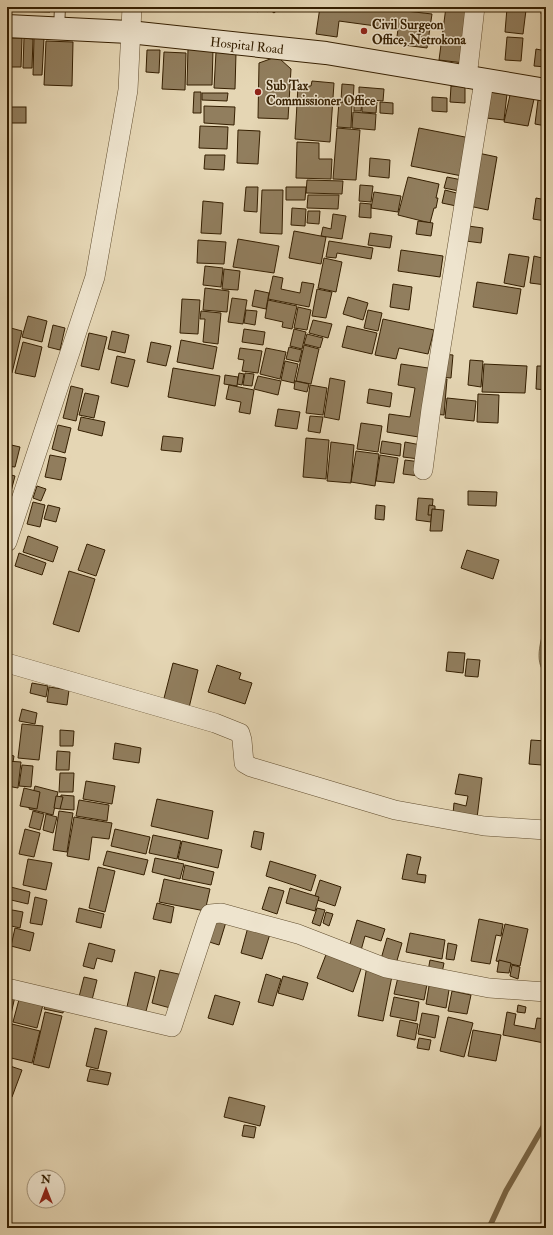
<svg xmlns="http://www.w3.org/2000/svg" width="553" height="1235" viewBox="0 0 553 1235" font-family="'IM FELL Double Pica',serif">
<rect width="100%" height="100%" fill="#e5d6b4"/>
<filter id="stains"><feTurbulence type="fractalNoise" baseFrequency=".005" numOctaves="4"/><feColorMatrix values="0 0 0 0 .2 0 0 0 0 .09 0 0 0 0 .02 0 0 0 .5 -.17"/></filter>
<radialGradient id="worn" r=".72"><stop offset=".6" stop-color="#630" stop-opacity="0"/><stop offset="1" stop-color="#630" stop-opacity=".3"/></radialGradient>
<path fill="#a99877" stroke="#7b6848" d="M546,620V674C532,661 543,636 546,620Z"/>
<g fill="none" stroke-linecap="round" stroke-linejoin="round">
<polyline stroke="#7b6848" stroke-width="5.5" points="489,1228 506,1191 546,1122"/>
</g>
<g fill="#917e5e" stroke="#351f01">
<polygon points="7,7 51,7 50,12 7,11"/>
<rect x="91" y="7" width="26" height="3"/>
<polygon points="252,7 264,7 257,12"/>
<polygon points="266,7 281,7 274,13"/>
<polygon points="320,7 371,7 432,14 427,48 396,44 398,29 339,21 337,37 316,34"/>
<polygon points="446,7 471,7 464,63 439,60"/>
<polygon points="542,7 546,7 546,15 541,14"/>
<polygon points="507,8 526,10 523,34 505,32"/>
<polygon points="7,36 8,36 7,75"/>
<polygon points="507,37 523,38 521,61 505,60"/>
<polygon points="11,38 22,38 21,67 10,67"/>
<polygon points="24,38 33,39 32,68 23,68"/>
<polygon points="34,38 44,38 42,75 33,75"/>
<polygon points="46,41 73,42 72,86 44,85"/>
<polygon points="188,49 213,50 212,85 187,85"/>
<polygon points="536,49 546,51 546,67 534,66"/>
<polygon points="147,50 160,50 159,73 146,72"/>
<polygon points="164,52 186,53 185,90 162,89"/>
<polygon points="216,52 236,53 235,89 214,88"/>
<polygon points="273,58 280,59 291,69 288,119 258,118 259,63"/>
<polygon points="312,81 334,83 330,142 295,139 298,86 311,86"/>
<polygon points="342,84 354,85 353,102 341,101"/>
<polygon points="451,86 465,86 465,103 450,102"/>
<polygon points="359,87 384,89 383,101 359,99"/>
<polygon points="194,92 201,92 201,113 193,113"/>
<polygon points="489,92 507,94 504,120 486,118"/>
<polygon points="202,93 228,93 227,101 202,100"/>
<polygon points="510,95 534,99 528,126 504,122"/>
<polygon points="432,97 447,98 447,112 432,111"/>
<polygon points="538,100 546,101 546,126 535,124"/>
<polygon points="354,101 362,101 361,111 354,111"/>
<polygon points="362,101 377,102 376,113 362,112"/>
<polygon points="339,102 352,103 351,128 337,127"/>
<polygon points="380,102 393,103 393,114 380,113"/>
<polygon points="204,106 235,107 234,125 204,123"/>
<rect x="7" y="107" width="19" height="16"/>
<polygon points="353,112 376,114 375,130 352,128"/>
<polygon points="200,126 228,127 227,149 199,148"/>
<polygon points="337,128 360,130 356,180 333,179"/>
<polygon points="419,128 470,138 462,176 411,166"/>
<polygon points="238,130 260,131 258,164 237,163"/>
<polygon points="297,142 319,143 319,159 332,159 331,179 296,178"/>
<polygon points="478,153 497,157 488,210 469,206"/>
<polygon points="205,155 225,155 224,170 204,169"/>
<polygon points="370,158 390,160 389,178 369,176"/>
<polygon points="408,177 439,184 436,198 438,198 436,208 434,208 430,223 398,215"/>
<polygon points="447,177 467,181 464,192 444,188"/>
<polygon points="307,180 343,181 342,194 306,193"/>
<polygon points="360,185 373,186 371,202 359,201"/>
<polygon points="246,187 258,187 257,212 244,211"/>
<polygon points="286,187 306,187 305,200 286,200"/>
<polygon points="262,190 283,190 282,234 260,233"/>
<polygon points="445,190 464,195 461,207 442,203"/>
<polygon points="374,192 401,196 398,212 371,208"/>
<polygon points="308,195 339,195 338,209 307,208"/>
<polygon points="536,198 546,200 546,221 533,219"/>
<polygon points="203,201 223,203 221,234 201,233"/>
<polygon points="360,203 371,204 371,218 359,217"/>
<polygon points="292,208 306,209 305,226 291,225"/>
<polygon points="308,211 320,211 319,224 307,223"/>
<polygon points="333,214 346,216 342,239 321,236 323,227 331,229"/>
<polygon points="418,221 433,223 431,236 416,234"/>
<polygon points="468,226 483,228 481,243 466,241"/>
<polygon points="294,231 326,237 321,264 289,258"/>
<polygon points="370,233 392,236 390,248 368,245"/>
<polygon points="238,239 279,246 274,273 233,267"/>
<polygon points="198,240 226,242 224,264 197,263"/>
<polygon points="329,241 373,248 371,259 337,253 336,258 326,257"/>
<polygon points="401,250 443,256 440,277 398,271"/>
<polygon points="509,254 529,257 524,287 504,283"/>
<polygon points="534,256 546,259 546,285 530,283"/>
<polygon points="324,258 342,262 336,292 318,288"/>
<polygon points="205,266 223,268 221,287 203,285"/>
<polygon points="224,269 240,271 238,290 222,289"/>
<polygon points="273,276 283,278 281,289 300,293 302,282 314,284 309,307 268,299"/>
<polygon points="477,282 521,289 517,314 473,307"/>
<polygon points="393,284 412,287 409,310 390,307"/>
<polygon points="205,288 229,291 227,312 203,310"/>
<polygon points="317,289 332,292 326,318 312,316"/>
<polygon points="255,290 269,293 266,309 252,306"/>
<polygon points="348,297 368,303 363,320 343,314"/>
<polygon points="232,298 247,300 243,324 228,322"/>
<polygon points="182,299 200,300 198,334 180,333"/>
<polygon points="268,300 297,306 292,329 282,327 283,322 265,318"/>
<polygon points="298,307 311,310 307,330 294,328"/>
<polygon points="246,310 257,311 255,325 244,323"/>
<polygon points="368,310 382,313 378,331 364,328"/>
<polygon points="201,311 221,313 218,344 203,342 205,319 200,319"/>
<polygon points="28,316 47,321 42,342 22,337"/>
<polygon points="383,319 434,330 428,354 399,348 396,359 375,355"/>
<polygon points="313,320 332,324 328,338 309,333"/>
<polygon points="53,325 65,328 60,350 48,347"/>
<polygon points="347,326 377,333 372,354 342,347"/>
<polygon points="7,327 22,331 12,373 7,372"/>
<polygon points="244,329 265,332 263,345 242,342"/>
<polygon points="294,329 306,332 302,349 290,346"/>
<polygon points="112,331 129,335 125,353 108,349"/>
<polygon points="89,333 107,337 99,370 81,366"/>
<polygon points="307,334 323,338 320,348 304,344"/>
<polygon points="181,340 217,347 213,369 177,362"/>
<polygon points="23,342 42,347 35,377 15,373"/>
<polygon points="151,342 171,346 166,366 147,362"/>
<polygon points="304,345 319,349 311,384 296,381"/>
<polygon points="289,347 302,350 299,362 286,359"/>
<polygon points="240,348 262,351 258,373 242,371 244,360 238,359"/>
<polygon points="266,348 286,352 280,379 260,374"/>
<polygon points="442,354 453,355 451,378 440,377"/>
<polygon points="117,356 135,360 128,387 111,383"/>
<polygon points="470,360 483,361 481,387 468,385"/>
<polygon points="285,361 298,364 294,383 281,380"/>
<polygon points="401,364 435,369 425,438 387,432 389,414 410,417 415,388 398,385"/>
<polygon points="484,364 527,366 525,393 482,392"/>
<polygon points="537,366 546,366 546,390 536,389"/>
<polygon points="173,368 220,376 215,406 168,397"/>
<polygon points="239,373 244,374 242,385 237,384"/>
<polygon points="245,373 254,374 252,386 243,385"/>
<polygon points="225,375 238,377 237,386 224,384"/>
<polygon points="258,376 281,381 278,395 254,389"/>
<polygon points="330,378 345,381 339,420 324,417"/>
<polygon points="437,378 447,379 444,415 434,414"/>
<polygon points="295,381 309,384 307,392 294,389"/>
<polygon points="229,385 254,390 250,414 239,412 241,402 226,399"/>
<polygon points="310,385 327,388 323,415 306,413"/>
<polygon points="71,386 83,389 76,421 63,418"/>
<polygon points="369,389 392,393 390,407 367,403"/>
<polygon points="85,393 99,396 94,418 79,415"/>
<polygon points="478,394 499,395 498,423 477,422"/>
<polygon points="447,398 476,401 474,421 445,418"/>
<polygon points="278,409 300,412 297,429 275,426"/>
<polygon points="310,416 323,417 320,433 308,431"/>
<polygon points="81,417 105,422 102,436 78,430"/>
<polygon points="361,423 382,426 378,452 357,449"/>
<polygon points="58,425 71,428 65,453 52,449"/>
<polygon points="163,436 183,438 181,452 161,450"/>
<polygon points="306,438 329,440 326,479 303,477"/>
<polygon points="382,441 401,444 400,456 380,453"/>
<polygon points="331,442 354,445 351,483 327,481"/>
<polygon points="405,442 421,445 419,459 403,457"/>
<polygon points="7,444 20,447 15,467 7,466"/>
<polygon points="356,451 379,454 375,486 351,482"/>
<polygon points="50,455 66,458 61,480 45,477"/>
<polygon points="380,455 398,458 394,483 376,481"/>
<polygon points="405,460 421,462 419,476 403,474"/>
<polygon points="7,474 15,476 8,503 7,503"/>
<polygon points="37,486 46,489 41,501 33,498"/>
<polygon points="468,491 497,492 496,506 468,505"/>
<polygon points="418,498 433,499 431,522 416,520"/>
<polygon points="33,502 45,505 40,527 27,524"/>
<polygon points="48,505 60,508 56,522 44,519"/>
<polygon points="376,505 385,506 384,520 375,519"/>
<polygon points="429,505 435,506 435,515 428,515"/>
<polygon points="432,509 444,510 442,531 430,531"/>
<polygon points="28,536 58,547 53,562 23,552"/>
<polygon points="87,544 105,550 96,576 78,570"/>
<polygon points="467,550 499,560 493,579 461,568"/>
<polygon points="19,553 46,563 42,575 15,566"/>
<polygon points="69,571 95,579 79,632 53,624"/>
<polygon points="448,652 465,653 463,673 446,671"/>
<polygon points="467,659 480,660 478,677 465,676"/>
<polygon points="173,663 198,670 188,712 162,706"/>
<polygon points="217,665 241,673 239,679 252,683 245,704 208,692"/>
<polygon points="32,683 48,686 46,697 30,693"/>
<polygon points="49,687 69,690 67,705 47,702"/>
<polygon points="22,709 37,713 35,724 19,721"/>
<polygon points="22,724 43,726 39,760 18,758"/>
<polygon points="60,730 74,731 73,746 60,746"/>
<polygon points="531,740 546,741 546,760 543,760 542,765 529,764"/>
<polygon points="115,743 141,748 139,763 113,759"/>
<polygon points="57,751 70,752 69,770 56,770"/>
<polygon points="7,754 14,756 13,762 7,761"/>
<polygon points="7,761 21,762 18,788 7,786"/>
<polygon points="22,765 33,766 31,787 19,786"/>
<polygon points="60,773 74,773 73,792 59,792"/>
<polygon points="459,774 482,778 477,818 453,814 454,803 466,806 468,796 455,794"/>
<polygon points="86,781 115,786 112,804 83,799"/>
<polygon points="35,786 58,792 53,815 29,809"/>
<polygon points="24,788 40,792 37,809 20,806"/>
<polygon points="61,795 74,796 74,810 60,809"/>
<polygon points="56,796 63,797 60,809 54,808"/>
<polygon points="157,799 213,811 208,839 151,826"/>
<polygon points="79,800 109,805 107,821 76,816"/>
<polygon points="33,811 44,814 40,830 29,827"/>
<polygon points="59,811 73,813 67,852 53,850"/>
<polygon points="46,814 57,817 53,833 43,830"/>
<polygon points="74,817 112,823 109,839 92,837 89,860 67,856"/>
<polygon points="25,829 40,833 34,857 19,854"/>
<polygon points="115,829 150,837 146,854 111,846"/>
<polygon points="254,831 264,833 261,850 251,847"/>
<polygon points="153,835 181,841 177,859 149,853"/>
<polygon points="182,841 222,850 218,868 178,859"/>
<polygon points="107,851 148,860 144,875 103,865"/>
<polygon points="407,854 421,857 417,874 426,875 425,883 402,879"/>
<polygon points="155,858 184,864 180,879 152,872"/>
<polygon points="28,859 52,863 46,890 23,885"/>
<polygon points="270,861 316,875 311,891 266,876"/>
<polygon points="185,865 214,872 211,885 182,879"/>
<polygon points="98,867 115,871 105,912 89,908"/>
<polygon points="164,879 210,889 205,911 159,902"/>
<polygon points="320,880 341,887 335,906 314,899"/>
<polygon points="7,886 30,892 28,904 7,899"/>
<polygon points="269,887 284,891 277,914 262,909"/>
<polygon points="290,888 319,897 315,911 286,903"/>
<polygon points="35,897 47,900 42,925 30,923"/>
<polygon points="157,903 174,907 171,923 153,919"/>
<polygon points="79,908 104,914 101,928 76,922"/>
<polygon points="317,908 325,910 320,926 312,923"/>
<polygon points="7,909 23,912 20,928 7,925"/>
<polygon points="326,912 333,914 329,926 323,923"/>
<polygon points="210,917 226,922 219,945 203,940"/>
<polygon points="479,919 503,924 501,936 496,935 490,964 471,961"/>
<polygon points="357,920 385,929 381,941 365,936 360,954 348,951"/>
<polygon points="505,924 528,929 520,966 496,961"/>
<polygon points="248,927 270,934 262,959 241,953"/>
<polygon points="15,928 34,933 30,951 11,946"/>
<polygon points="410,933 445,940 442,959 406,952"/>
<polygon points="387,938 402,943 396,964 381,959"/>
<polygon points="89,943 115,950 112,962 97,958 94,969 83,966"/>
<polygon points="448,943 457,945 454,960 446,959"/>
<polygon points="327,952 362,966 353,992 317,978"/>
<polygon points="430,960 444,963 442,973 428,971"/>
<polygon points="499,960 511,963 509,973 497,972"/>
<polygon points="512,965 520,967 518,979 510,976"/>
<polygon points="367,966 393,971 383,1021 358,1016"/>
<polygon points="160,970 183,975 174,1009 152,1003"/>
<polygon points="135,972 155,977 145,1015 126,1011"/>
<polygon points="399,973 428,979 424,1000 394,994"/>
<polygon points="266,974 281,979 273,1006 258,1002"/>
<polygon points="283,976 308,983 303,1000 278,993"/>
<polygon points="84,977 97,980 91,1004 78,1001"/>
<polygon points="430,980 450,984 446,1008 426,1004"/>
<polygon points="7,990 16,992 9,1023 7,1022"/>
<polygon points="452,991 471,995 467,1014 448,1011"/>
<polygon points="21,992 45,997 37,1028 13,1022"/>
<polygon points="215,995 240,1002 233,1025 208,1018"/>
<polygon points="394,997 419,1002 416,1021 390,1016"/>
<polygon points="47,999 65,1003 63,1013 44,1009"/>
<polygon points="518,1005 526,1007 525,1013 517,1012"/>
<polygon points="45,1012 62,1016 49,1068 33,1064"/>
<polygon points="507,1012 516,1014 514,1025 535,1029 537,1018 546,1019 544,1043 503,1035"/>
<polygon points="422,1013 439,1016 435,1038 418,1034"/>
<polygon points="448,1017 473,1023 464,1057 440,1051"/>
<polygon points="400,1020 418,1024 415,1040 397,1036"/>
<polygon points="12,1024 40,1031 32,1063 7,1057 7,1044"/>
<polygon points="95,1028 107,1031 98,1069 86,1066"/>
<polygon points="473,1030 501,1035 496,1061 468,1056"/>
<polygon points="419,1038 431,1040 429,1050 417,1048"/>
<polygon points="7,1065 22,1070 12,1097 7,1096"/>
<polygon points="90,1069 111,1073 108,1085 87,1081"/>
<polygon points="229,1097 265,1106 260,1126 224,1117"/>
<polygon points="244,1125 256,1127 254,1138 242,1136"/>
</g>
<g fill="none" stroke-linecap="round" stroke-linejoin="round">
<g stroke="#614d2e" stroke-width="12">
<polyline id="lane" points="59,29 60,7"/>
</g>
<g stroke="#614d2e" stroke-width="20">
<g id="street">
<polyline points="467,78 475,7"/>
<polyline points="423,470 431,409 484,81"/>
<polyline points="7,542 95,277 128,90 132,7"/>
<polyline points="7,663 215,723 240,733 242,740 244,763 251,767 395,810 484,826 546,830"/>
<polyline points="7,988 172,1027 207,921 210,914 221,913 298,934 386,968 489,988 546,992"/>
</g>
</g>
<g stroke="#351f01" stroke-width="24">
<polyline id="secondary" points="7,26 129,32 326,53 546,90"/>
</g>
<use href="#lane" stroke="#eee4ce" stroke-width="10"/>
<use href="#street" stroke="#eee4ce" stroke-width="19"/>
<use href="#secondary" stroke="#eee4ce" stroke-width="22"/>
</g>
<g fill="#8f2418" stroke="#eee4ce" stroke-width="1.5">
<circle cx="364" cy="31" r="4"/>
<circle cx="258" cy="92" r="4"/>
</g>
<g text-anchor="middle" stroke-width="3" stroke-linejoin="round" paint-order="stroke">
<g font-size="13" font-weight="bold" fill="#351f01" stroke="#eee4ce" text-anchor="start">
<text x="372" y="29">Civil Surgeon<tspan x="372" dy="15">Office, Netrokona</tspan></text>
<text x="266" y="90">Sub Tax<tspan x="266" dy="15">Commissioner Office</tspan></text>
</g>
<g font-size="13" fill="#351f01" stroke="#eee4ce">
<text transform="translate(247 45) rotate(6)" y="5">Hospital Road</text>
</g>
</g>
<rect width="553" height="1235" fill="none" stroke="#e5d6b4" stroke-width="24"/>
<rect x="8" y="8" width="537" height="1219" fill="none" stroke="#351f01" stroke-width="2"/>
<rect x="12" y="12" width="529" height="1211" fill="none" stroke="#351f01"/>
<g transform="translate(46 1189)"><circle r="19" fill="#eee4ce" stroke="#a4957c"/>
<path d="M0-3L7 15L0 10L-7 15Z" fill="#8f2418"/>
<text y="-6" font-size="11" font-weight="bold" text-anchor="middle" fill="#351f01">N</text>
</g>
<rect width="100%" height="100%" filter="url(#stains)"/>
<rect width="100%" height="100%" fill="url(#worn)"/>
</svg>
